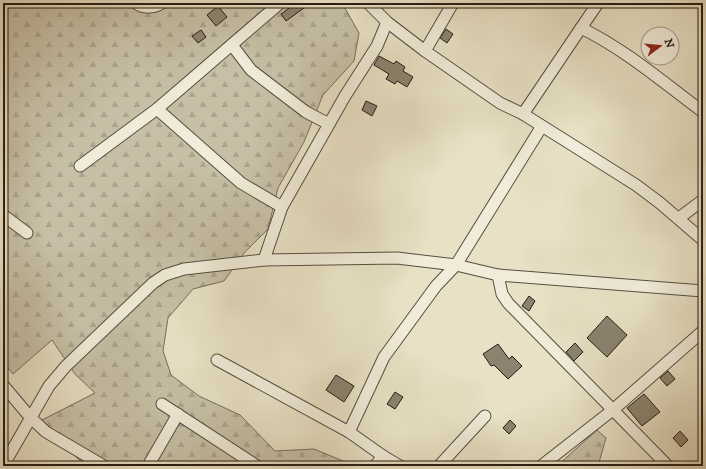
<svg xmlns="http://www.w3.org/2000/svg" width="706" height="469" viewBox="0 0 706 469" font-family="'IM FELL DW Pica',serif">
<defs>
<pattern id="forest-firs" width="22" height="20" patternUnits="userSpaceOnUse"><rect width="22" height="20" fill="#c7c0a7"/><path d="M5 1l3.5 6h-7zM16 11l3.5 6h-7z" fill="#aba58f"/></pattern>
</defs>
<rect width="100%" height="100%" fill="#e8e1c5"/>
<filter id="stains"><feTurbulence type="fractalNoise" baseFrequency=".005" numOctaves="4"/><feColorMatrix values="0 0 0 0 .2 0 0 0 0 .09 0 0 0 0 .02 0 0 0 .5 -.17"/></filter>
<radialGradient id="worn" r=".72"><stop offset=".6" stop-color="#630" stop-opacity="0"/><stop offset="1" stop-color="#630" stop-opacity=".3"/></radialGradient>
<g fill="url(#forest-firs)" stroke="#766e5d">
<polygon points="3,3 342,3 359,33 354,61 323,95 304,142 278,188 268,229 245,252 224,281 193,289 168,318 163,351 171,375 199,396 240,415 275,451 314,449 355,466 86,466 38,422 95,393 75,374 52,340 13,374 3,362"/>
<polygon points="597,430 606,438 598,466 557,466"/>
</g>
<g fill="#8b8370" stroke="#261d13">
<polygon points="296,3 300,3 304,8 286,21 281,14"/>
<polygon points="218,6 227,17 216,26 207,15"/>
<polygon points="446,29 453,34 447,43 440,38"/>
<polygon points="201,30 206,37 198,43 192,36"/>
<polygon points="379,56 394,64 396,61 405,67 403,71 413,77 407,87 397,81 395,84 386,79 389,74 374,65"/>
<polygon points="366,101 377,106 372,116 362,110"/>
<polygon points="529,296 535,301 529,311 522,306"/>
<polygon points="607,316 627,335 607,357 587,338"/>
<polygon points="575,343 583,352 574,361 566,352"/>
<polygon points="498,344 509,359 512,356 522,366 508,379 494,365 491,366 483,354"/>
<polygon points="668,371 675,379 667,386 660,378"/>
<polygon points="336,375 354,386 344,402 326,390"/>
<polygon points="395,392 403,397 395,409 387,404"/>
<polygon points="644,394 660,412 642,426 627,408"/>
<polygon points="510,420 516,426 509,434 503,428"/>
<polygon points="680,431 688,440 681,447 673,438"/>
</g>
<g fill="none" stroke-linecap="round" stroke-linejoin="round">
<g stroke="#564e40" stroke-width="13">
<g id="street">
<path d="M136,3C143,9 154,8 162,3"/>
<polyline points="368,3 387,22 425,51 500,103 523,114 636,185 660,203 703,240"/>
<polyline points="581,28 598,3"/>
<polyline points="232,45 251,70 306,112 329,124"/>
<polyline points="425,51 453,3"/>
<polyline points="157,109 241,183 282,207"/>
<path d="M523,114L581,28C626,50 664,83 703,112"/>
<polyline points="80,166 157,109 280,3"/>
<polyline points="3,215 27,233"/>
<polyline points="679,218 703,200"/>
<polyline points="264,260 282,207 345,96 377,46 387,22"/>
<polyline points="498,275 502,294 508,303 668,466"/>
<polyline points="217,360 349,432 383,456 400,466"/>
<polyline points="3,385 30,417 46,432 104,466"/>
<polyline points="162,404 257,466"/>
<polyline points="349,432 384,357 436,286 456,265 542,126"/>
<polyline points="3,466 49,386 66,366 153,283 165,275 184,269 264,260 397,258 456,265 498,275 703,291"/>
<polyline points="148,466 178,414"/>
<polyline points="375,466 383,456"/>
<polyline points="439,466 485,416"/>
<polyline points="541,466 614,409 703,331"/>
</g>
</g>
<use href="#street" stroke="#f0ecd9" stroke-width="11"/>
</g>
<rect width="706" height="469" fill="none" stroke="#e8e1c5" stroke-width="16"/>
<rect x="4" y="4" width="698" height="461" fill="none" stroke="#261d13" stroke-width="2"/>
<rect x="8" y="8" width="690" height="453" fill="none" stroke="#261d13"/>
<g transform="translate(660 46) rotate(74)"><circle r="19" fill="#f0ecd9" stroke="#9f998a"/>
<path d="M0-3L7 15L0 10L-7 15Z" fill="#8f2418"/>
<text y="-6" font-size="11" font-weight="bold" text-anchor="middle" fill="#261d13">N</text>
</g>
<rect width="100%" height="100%" filter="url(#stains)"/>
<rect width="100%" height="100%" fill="url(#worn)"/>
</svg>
